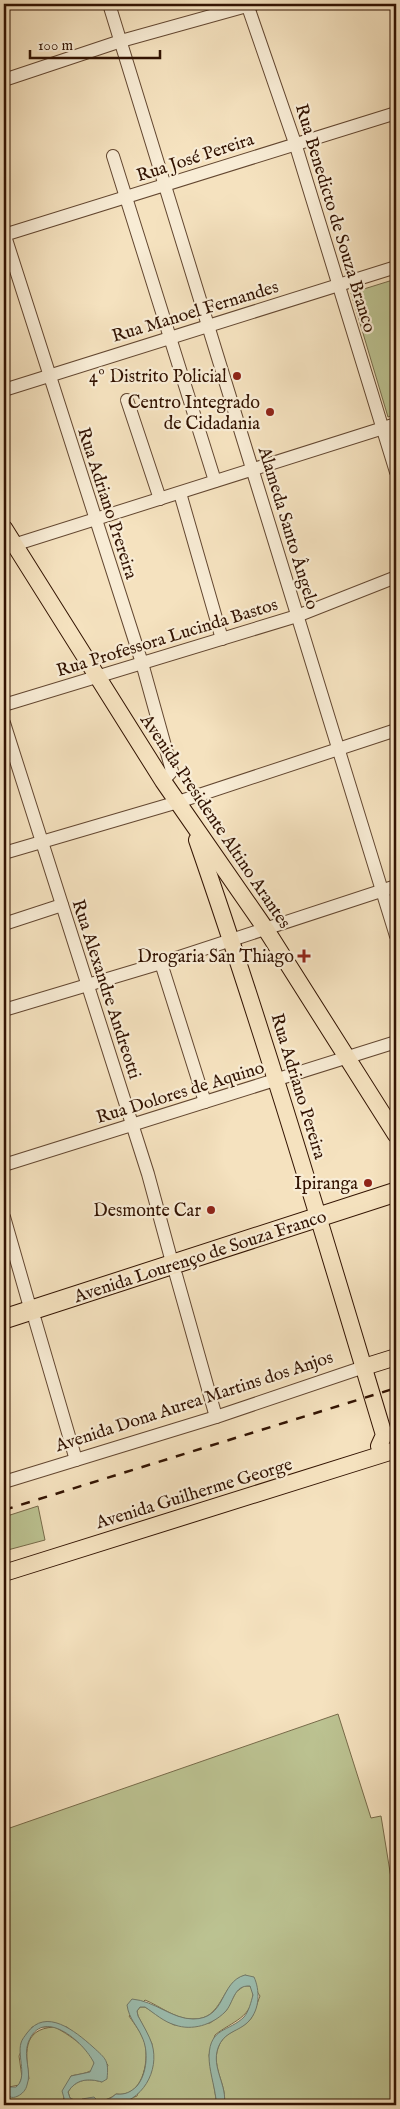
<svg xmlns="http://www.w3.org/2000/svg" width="400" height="2109" viewBox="0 0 400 2109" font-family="'IM FELL English',serif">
<rect width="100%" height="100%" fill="#f5e2bf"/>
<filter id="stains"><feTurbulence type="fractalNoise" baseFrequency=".004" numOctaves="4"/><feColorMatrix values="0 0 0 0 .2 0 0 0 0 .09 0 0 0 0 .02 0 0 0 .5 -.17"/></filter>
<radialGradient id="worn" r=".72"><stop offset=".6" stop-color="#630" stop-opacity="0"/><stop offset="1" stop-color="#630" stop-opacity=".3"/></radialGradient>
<g fill="#bcc392" stroke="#776b4a">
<polygon points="396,279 396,414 388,417 351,293"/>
<polygon points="38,1506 45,1540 4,1551 4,1517"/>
<path d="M338,1714L371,1818L381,1816L391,1878L396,1877V2105H224C228,2086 211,2068 218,2048C223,2032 238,2031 249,2021C254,2016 257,2003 260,1996L246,1975C220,1982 224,2021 192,2019C175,2019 160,2006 145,2000L129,2016C135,2025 142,2033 145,2044C149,2063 142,2098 116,2094C107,2102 80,2108 70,2098L68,2092C76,2079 88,2078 102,2082L108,2065L67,2027H32L19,2056L22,2077L19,2085L9,2087L4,2058V1830Z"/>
<path d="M244,1986H250L253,1990C254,2018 232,2021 215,2035L209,2055L216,2099L212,2105H114L137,2096L152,2044L138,2016L137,2011L140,2007H145L174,2025L210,2023L226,2011L236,1992Z"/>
<path d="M54,2027C64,2031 101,2055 93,2068C90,2074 77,2074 71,2076L63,2100L66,2105H4V2091L8,2096L29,2079C26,2055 21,2029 54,2027Z"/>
</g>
<path fill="#9cbeb0" stroke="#727a6a" d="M245,1975L254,1977C260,1990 260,2009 249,2021C239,2032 224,2031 218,2048C211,2068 228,2086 224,2105H212L216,2099C214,2084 209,2070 209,2056C210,2027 229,2032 244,2017C249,2011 251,2002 253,1995L250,1986C233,1985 234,2003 225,2012C212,2025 192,2031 175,2025C164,2022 154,2013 145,2007H140L137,2011L138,2016C143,2025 149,2035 152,2044C160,2071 142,2102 113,2105C98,2107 82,2105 66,2105L62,2091L71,2076L90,2072L94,2063C84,2042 42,2005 28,2043C23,2057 32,2072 27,2085C26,2090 22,2094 18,2096C0,2105 4,2069 4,2058L7,2083L9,2087H16C28,2078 17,2056 21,2043C22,2039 25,2036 27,2033C46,2007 75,2031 93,2047C106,2059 109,2060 107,2079L102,2082C88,2078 76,2079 68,2092L70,2098L79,2102L82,2099L94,2097L99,2102L111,2098L116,2094C125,2095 131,2092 137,2086C147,2074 149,2051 142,2037C137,2025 129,2019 127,2005L132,1999C155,2001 172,2019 193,2019C227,2019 219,1982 245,1975Z"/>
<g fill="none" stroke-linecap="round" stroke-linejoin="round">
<g stroke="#634731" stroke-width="14">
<g id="minor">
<polyline points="109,4 396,936"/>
<polyline points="247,4 295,143 396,472"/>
<polyline points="4,80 121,41 254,4"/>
<polyline points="113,156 215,481"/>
<polyline points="4,233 142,663 172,771 163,781"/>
<polyline points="4,235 396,113"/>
<polyline points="4,390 396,267"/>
<polyline points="127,400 160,499"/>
<polyline points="180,493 222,639"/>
<polyline points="4,548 396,424"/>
<polyline points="4,705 297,616 396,577"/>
<polyline points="4,723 148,1174 173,1266"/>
<polyline points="4,853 178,802 396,730"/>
<polyline points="4,924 62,905"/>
<polyline points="161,963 205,1102"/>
<polyline points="4,1010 161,963 396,886"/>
<polyline points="4,1165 396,1042"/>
<polyline points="4,1217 31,1311"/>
<polyline points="176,1275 216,1417"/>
<polyline points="35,1320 76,1460"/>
<polyline points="4,1482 216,1417 364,1367"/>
</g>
</g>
<g stroke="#321302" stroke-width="18">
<g id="major">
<polyline points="4,528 163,781 265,928 396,1135"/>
<path d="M197,840C265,1036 324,1236 384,1435L379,1446"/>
<polyline points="364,1367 396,1357"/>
<polyline points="4,1573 396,1450"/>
</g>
</g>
<g stroke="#321302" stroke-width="21">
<polyline id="highway" points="4,1319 396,1192"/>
</g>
<use href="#minor" stroke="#f8ecd5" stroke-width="12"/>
<use href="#major" stroke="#f5e2bf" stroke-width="16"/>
<use href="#highway" stroke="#f5e2bf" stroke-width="19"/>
<polyline stroke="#321302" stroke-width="2.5" stroke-dasharray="9 9" stroke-linecap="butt" points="4,1510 396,1388"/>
</g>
<g fill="#8f2418" stroke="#f8ecd5" stroke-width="2">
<circle cx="237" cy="376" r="5"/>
<circle cx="270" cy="412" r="5"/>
<path d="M301.5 948.5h5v5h5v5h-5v5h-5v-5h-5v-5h5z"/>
<circle cx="368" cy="1183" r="5"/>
<circle cx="211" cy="1210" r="5"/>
</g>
<g text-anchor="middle" stroke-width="4.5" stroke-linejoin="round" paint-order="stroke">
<g font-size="18" fill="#321302" stroke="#f8ecd5">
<text transform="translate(195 157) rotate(-18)" y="6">Rua José Pereira</text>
<text transform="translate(336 218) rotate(73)" y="6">Rua Benedicto de Souza Branco</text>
<text transform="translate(195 311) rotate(-17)" y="6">Rua Manoel Fernandes</text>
<text transform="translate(108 503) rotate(72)" y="6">Rua Adriano Prereira</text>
<text transform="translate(289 528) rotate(73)" y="6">Alameda Santo Ângelo</text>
<text transform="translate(167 637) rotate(-17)" y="6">Rua Professora Lucinda Bastos</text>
<text transform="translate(216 821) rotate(56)" y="6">Avenida Presidente Altino Arantes</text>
<text transform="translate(107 989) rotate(72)" y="6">Rua Alexandre Andreotti</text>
<text transform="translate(299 1086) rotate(73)" y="6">Rua Adriano Pereira</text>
<text transform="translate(180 1092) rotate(-17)" y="6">Rua Dolores de Aquino</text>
<text transform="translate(200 1256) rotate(-18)" y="6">Avenida Lourenço de Souza Franco</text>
<text transform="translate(194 1401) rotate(-18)" y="6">Avenida Dona Aurea Martins dos Anjos</text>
<text transform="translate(194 1493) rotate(-17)" y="6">Avenida Guilherme George</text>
</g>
<g font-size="18" fill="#321302" stroke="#f8ecd5" text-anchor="end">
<text x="227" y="382">4º Distrito Policial</text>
<text x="260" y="408">Centro Integrado<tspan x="260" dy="21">de Cidadania</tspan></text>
<text x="294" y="962">Drogaria San Thiago</text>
<text x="358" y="1189">Ipiranga</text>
<text x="201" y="1216">Desmonte Car</text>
</g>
</g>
<rect width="400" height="2109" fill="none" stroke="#f5e2bf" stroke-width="20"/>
<rect x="5" y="5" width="390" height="2099" fill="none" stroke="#321302" stroke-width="2.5"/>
<rect x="10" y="10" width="380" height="2089" fill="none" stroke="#321302"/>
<path d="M30 50v8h130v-8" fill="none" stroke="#321302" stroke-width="2.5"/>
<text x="38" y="50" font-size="15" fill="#321302" stroke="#f8ecd5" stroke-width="4" paint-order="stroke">100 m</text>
<rect width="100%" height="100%" filter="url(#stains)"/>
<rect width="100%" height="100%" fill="url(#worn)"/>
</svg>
